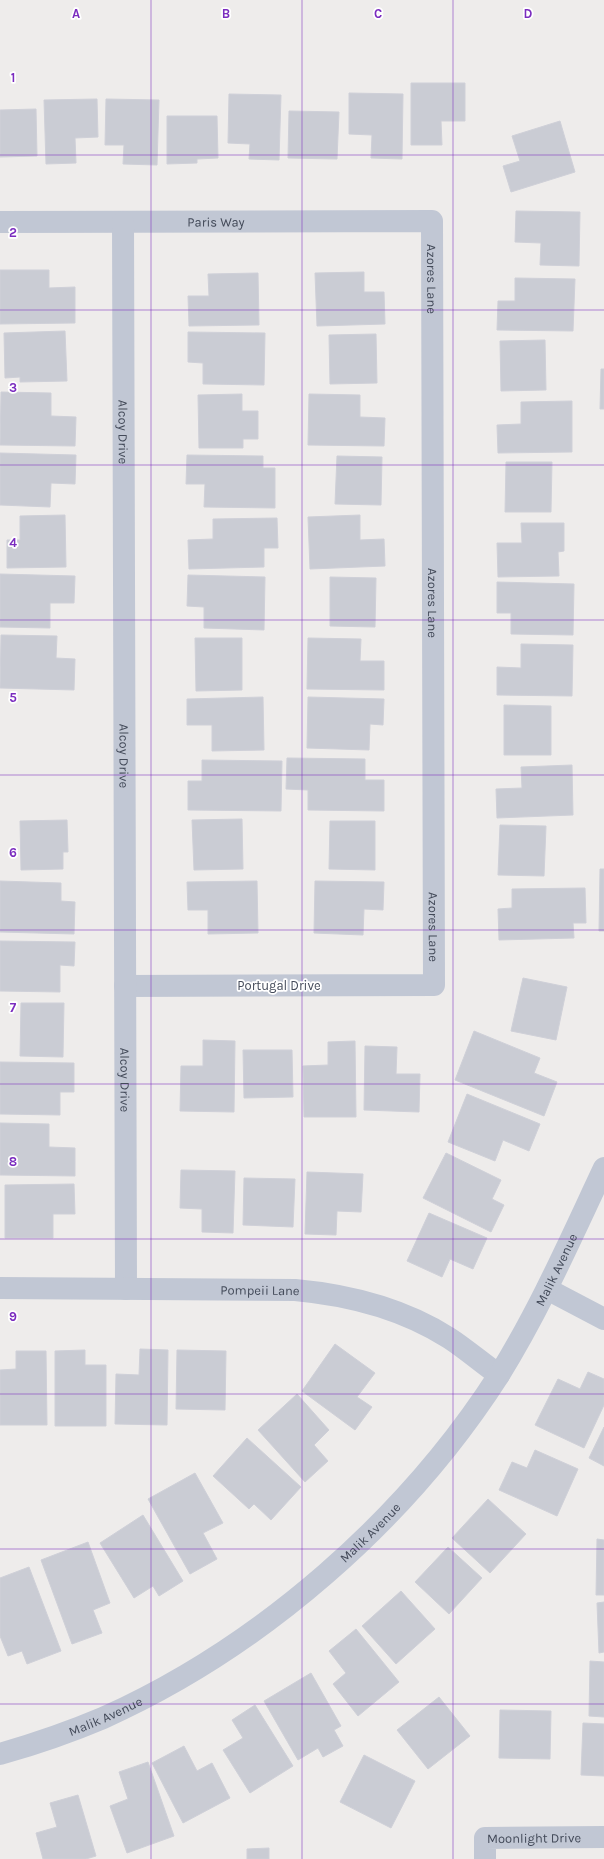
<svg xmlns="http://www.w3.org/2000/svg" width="604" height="1859" viewBox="0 0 604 1859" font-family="Karla,sans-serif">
<rect width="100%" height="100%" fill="#eeeceb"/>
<g fill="#caccd4" stroke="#cfd0d8">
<polygon points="411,83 465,83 465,121 441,121 442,145 411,145"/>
<polygon points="349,93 403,94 402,159 371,158 372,135 349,134"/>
<polygon points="229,94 281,95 279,160 249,159 250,144 228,143"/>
<polygon points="97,99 98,137 75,138 76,163 46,164 44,100"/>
<polygon points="106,99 159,100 157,165 123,164 124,145 105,145"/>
<polygon points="36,109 37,156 0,157 0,110"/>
<polygon points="289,111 339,112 337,159 288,158"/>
<polygon points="167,116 217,116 218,158 197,159 197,163 167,164"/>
<polygon points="560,121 575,172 511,192 503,166 520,161 512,136"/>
<polygon points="516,211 580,212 579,266 540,265 541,243 515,242"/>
<polygon points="0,270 49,270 49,288 75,287 75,323 0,324"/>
<polygon points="364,272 364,292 384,292 385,324 317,326 315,273"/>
<polygon points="258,273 259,325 189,326 188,296 209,296 208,274"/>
<polygon points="515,278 575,279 573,331 497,330 498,301 515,301"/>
<polygon points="65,331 67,381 20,382 20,377 5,378 4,333"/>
<polygon points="188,332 265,333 264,385 203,384 203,363 188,362"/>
<polygon points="376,334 377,383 330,384 329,335"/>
<polygon points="545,340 546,390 501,391 500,341"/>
<polygon points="601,369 604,369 604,409 600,409"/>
<polygon points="1,392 51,393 51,416 76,417 75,446 0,445"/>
<polygon points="242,394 242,411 258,411 258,439 243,439 243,448 199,448 198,395"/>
<polygon points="309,394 360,395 360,417 385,418 384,446 308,445"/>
<polygon points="572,401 572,452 498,453 497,425 521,424 521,402"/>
<polygon points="0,453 76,455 75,484 51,483 50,507 0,505"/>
<polygon points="187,455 263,456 263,468 275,468 275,508 204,507 205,484 186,484"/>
<polygon points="337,456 382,457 381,505 335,504"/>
<polygon points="506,462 552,462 551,512 505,512"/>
<polygon points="65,515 66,567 7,568 7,540 20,540 20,516"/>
<polygon points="360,515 360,540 384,539 385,566 310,569 308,517"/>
<polygon points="277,518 278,548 264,548 264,567 189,569 188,540 213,539 213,519"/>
<polygon points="521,523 564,523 564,551 558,552 559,576 498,577 497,543 522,543"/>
<polygon points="0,574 75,576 74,603 50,603 50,628 0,627"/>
<polygon points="188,575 265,577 264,630 204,628 204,607 187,606"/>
<polygon points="330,577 376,578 375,627 330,626"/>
<polygon points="497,582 574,584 573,635 511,634 511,613 497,613"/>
<polygon points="1,635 57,636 56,658 75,659 74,690 0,688"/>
<polygon points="195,638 242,638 242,690 196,691"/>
<polygon points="308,638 361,639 360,661 384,661 384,690 307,689"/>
<polygon points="521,644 573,645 572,696 497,695 497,667 521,668"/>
<polygon points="263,697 264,750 212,751 212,725 187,725 187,699"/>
<polygon points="308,697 384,699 383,725 370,724 369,750 307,748"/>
<polygon points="504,705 551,706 551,755 504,755"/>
<polygon points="287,758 365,759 365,780 384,780 384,811 308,810 308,790 286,789"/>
<polygon points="202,760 282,761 281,811 188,810 188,781 202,781"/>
<polygon points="572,765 573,815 497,818 496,789 522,788 521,767"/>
<polygon points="242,819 243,869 194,870 192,820"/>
<polygon points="67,820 68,852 63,852 63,869 21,870 20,821"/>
<polygon points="330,821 375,821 375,870 329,869"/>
<polygon points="500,825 546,826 544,876 498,875"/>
<polygon points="600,869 604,869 604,931 599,931"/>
<polygon points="0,881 61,883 61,901 75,902 74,934 0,932"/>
<polygon points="257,881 258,933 208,934 208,910 188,910 187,882"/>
<polygon points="315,881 384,882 383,910 364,909 363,935 314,933"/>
<polygon points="585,888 586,923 573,923 574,938 499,940 498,909 512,908 512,889"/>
<polygon points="0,941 75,942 74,966 60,965 60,992 0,991"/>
<polygon points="523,978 567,987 556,1040 511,1031"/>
<polygon points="21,1003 64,1003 63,1057 20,1056"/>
<polygon points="474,1031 540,1058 534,1073 557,1082 544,1116 455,1080"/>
<polygon points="203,1040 235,1041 234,1112 180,1111 181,1066 203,1066"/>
<polygon points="355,1041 356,1117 304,1117 303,1066 328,1065 328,1042"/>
<polygon points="365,1046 397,1047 396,1074 420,1074 419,1112 364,1110"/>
<polygon points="243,1050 292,1050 293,1097 244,1098"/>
<polygon points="0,1062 74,1063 74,1092 60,1092 60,1115 0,1114"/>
<polygon points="467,1094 540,1124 529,1151 503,1140 495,1161 448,1142"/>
<polygon points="0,1123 49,1124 49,1147 75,1148 75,1176 0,1175"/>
<polygon points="446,1153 501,1180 492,1199 504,1205 491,1232 423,1198"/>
<polygon points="181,1170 235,1171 233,1233 202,1232 202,1209 180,1208"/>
<polygon points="307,1172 363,1174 361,1212 337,1211 336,1235 305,1234"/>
<polygon points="244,1178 295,1179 293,1227 243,1225"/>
<polygon points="74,1184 75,1214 53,1214 53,1238 5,1238 5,1185"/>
<polygon points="429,1213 487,1238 473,1269 450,1259 442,1277 407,1261"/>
<polygon points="335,1344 375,1373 357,1397 372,1407 355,1430 302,1391"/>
<polygon points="140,1349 168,1350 167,1425 115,1424 116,1374 139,1375"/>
<polygon points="85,1350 85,1365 106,1365 106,1426 55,1426 55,1351"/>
<polygon points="177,1350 226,1351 225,1410 176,1409"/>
<polygon points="16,1351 46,1351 47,1425 0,1425 0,1370 16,1369"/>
<polygon points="588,1372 604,1379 604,1405 584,1448 535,1425 558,1379 580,1389"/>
<polygon points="297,1394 329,1430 314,1445 328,1461 305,1482 258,1430"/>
<polygon points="604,1427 604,1466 589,1458"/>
<polygon points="247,1438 301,1487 271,1520 254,1504 249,1509 213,1476"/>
<polygon points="535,1450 578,1469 557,1516 499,1490 512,1462 527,1468"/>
<polygon points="195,1473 223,1523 203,1533 217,1559 190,1574 148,1499"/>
<polygon points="488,1499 526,1534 490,1573 452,1538"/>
<polygon points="143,1515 183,1581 159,1596 153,1586 134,1598 100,1543"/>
<polygon points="597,1539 604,1540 604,1595 596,1595"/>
<polygon points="88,1542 110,1603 93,1610 102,1633 72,1644 41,1560"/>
<polygon points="448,1547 482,1578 449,1614 415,1582"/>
<polygon points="29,1567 61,1651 27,1664 22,1651 8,1656 0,1636 0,1578"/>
<polygon points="401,1591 435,1629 396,1664 362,1626"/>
<polygon points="604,1602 604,1652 599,1653 597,1603"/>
<polygon points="356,1629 399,1682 358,1716 333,1684 346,1673 329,1651"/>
<polygon points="590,1661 604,1662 604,1717 589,1716"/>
<polygon points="311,1673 341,1726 334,1730 343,1746 323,1757 318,1748 298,1760 264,1701"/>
<polygon points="439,1697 470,1736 428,1769 397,1730"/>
<polygon points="255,1705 293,1766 250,1793 223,1750 243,1738 232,1720"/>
<polygon points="500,1710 551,1711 550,1759 499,1758"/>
<polygon points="583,1723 604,1724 604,1776 581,1775"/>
<polygon points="184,1746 197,1771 212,1763 230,1798 183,1823 152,1763"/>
<polygon points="364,1755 415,1781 391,1828 340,1802"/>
<polygon points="148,1762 174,1836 127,1853 110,1806 128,1799 119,1772"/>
<polygon points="78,1795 96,1856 86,1859 43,1859 36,1833 57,1827 50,1803"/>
<polygon points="269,1848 269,1859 247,1859 247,1849"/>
</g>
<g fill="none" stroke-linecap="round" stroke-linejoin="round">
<g stroke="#c1c7d4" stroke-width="22">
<path id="s1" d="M0,222L432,221L434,985L125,986"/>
<path id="s2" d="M123,222L126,1289"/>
<path id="s3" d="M0,1288L295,1290C350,1295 402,1308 449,1338C466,1349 482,1363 499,1375"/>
<polyline points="547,1289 604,1319"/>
<path id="s4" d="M0,1754C35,1744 70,1732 103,1718C261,1647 406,1520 499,1375C540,1309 571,1238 604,1168"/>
<path id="s5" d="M485,1859V1838L604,1837"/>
</g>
</g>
<path fill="none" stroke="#7b2cbf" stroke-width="1" stroke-opacity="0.55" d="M151,0V1859M302,0V1859M453,0V1859M0,155H604M0,310H604M0,465H604M0,620H604M0,775H604M0,930H604M0,1084H604M0,1239H604M0,1394H604M0,1549H604M0,1704H604"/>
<g text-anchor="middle" stroke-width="3.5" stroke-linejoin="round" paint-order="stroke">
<g font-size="13" fill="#434a59" stroke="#fff">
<text dy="5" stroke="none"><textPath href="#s1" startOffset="216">Paris Way</textPath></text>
<text dy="5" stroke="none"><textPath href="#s1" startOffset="490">Azores Lane</textPath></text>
<text dy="5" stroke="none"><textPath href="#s2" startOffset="210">Alcoy Drive</textPath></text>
<text dy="5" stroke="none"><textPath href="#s1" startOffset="814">Azores Lane</textPath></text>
<text dy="5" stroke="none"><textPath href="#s2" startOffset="534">Alcoy Drive</textPath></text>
<text dy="5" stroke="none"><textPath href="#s1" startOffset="1138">Azores Lane</textPath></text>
<text x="279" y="990">Portugal Drive</text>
<text dy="5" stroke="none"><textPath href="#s2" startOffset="858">Alcoy Drive</textPath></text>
<text dy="5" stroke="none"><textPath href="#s4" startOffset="760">Malik Avenue</textPath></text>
<text dy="5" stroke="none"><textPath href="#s3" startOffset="260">Pompeii Lane</textPath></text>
<text dy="5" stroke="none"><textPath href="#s4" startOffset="436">Malik Avenue</textPath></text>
<text dy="5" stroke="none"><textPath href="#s4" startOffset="112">Malik Avenue</textPath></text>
<text dy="5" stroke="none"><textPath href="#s5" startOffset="70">Moonlight Drive</textPath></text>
</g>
</g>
<g font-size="13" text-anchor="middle" font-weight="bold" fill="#7b2cbf" stroke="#fff" stroke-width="3.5" stroke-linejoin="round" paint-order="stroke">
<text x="76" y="18">A</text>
<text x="226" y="18">B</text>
<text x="378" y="18">C</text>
<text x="528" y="18">D</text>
<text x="13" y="82">1</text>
<text x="13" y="237">2</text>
<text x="13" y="392">3</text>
<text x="13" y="547">4</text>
<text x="13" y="702">5</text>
<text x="13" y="857">6</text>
<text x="13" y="1012">7</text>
<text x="13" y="1166">8</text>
<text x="13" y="1321">9</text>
</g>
</svg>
